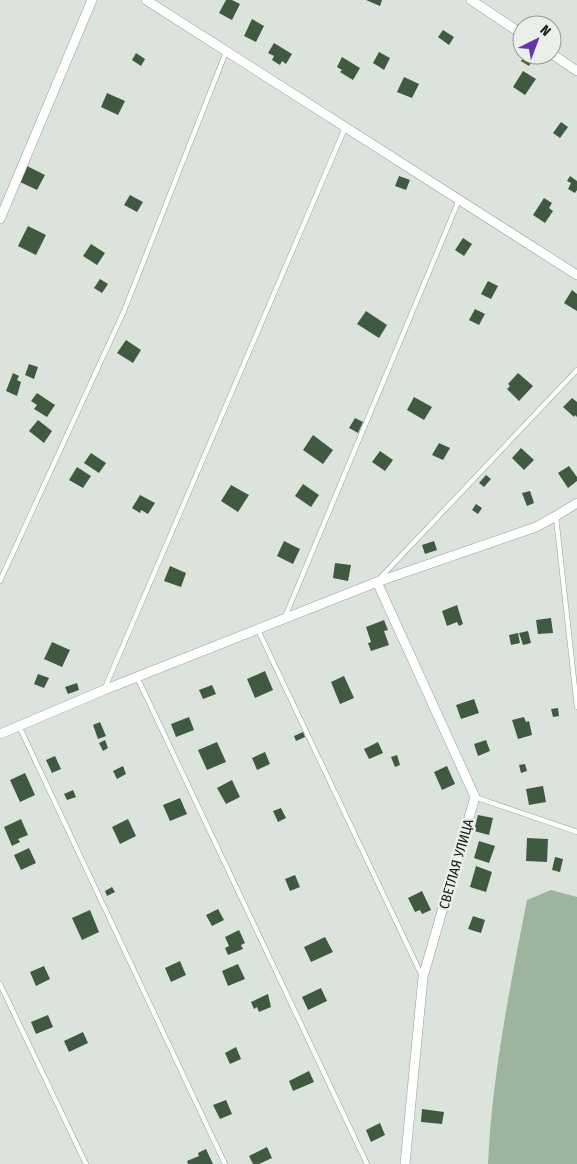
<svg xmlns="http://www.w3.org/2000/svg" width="577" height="1164" viewBox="0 0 577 1164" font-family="'Fira Sans Condensed',sans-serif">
<rect width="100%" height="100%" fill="#dce3dc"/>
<path fill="#9db59f" d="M551,890L577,897V1164H488C492,1075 510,987 527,900Z"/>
<g fill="#3f5a41">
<polygon points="226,0 232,0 240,4 232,20 219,13"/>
<polygon points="366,0 382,0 380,6"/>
<polygon points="252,19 264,26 256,42 244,36"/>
<polygon points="443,30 454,37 449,45 438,37"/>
<polygon points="274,43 292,54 286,64 282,61 280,65 272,60 274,56 268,53"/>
<polygon points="379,52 390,58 384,70 373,63"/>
<polygon points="136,53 145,59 141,66 132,60"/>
<polygon points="525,55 540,55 542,56 536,64 532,61 529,66 521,61"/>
<polygon points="342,57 360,68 353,80 340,72 342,70 337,67"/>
<polygon points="523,71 536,79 525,95 513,87"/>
<polygon points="404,77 419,84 412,98 397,92"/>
<polygon points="107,93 125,101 118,115 101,107"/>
<polygon points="561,122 568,127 560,138 553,133"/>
<polygon points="27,166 45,175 37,190 20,182"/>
<polygon points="399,176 410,180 406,190 395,186"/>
<polygon points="570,176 577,181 577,190 575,193 568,189 571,183 567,181"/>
<polygon points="130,195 143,202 137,212 124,205"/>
<polygon points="544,198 552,203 549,208 553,211 545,223 533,215"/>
<polygon points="28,226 46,235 36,255 18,246"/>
<polygon points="463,238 472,244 464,256 455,250"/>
<polygon points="91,244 105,253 97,265 83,256"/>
<polygon points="100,279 108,284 102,293 94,288"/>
<polygon points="488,281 498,286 491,299 481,294"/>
<polygon points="572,290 577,294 577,311 564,303"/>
<polygon points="475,309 485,314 479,325 469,320"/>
<polygon points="366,311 387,325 379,338 357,324"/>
<polygon points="126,340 141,350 133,363 117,353"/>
<polygon points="29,364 38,367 34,379 25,375"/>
<polygon points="13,373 19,376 17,380 21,382 17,396 6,391"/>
<polygon points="518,373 533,386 519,401 507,389 510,386 508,384"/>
<polygon points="37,393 55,405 47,417 34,409 37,405 31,401"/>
<polygon points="414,397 432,407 424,420 407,410"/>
<polygon points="572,398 577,402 577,417 575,415 574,417 563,407"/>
<polygon points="355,418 363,422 358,433 349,428"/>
<polygon points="38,420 52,431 44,443 29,431"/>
<polygon points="313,435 333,450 323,464 303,450"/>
<polygon points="439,443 450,448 443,460 432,455"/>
<polygon points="521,448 534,460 524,470 512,458"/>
<polygon points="380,451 393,460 385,471 372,462"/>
<polygon points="91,453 106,463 99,473 84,463"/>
<polygon points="569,466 577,477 577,481 568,488 558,473"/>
<polygon points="77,467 91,476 83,488 69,480"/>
<polygon points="486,475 491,479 484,487 479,483"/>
<polygon points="303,484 319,495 311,507 295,496"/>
<polygon points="231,485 249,495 238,512 221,501"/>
<polygon points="530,491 534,503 527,506 522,493"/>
<polygon points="140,495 155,503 148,514 141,510 140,513 132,508"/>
<polygon points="476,504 482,508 478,514 472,510"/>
<polygon points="284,541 300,549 293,564 277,556"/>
<polygon points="434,541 437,550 425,554 422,545"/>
<polygon points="335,563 351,565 348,581 333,578"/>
<polygon points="170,566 186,573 181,587 164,581"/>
<polygon points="457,605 463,624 459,626 457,622 447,626 442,611"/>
<polygon points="551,618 553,633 538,634 536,620"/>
<polygon points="384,620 388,630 384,631 389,645 371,651 368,643 371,642 366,627"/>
<polygon points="528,631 531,643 523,645 519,633"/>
<polygon points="518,633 520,643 511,645 509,635"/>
<polygon points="52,642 70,650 62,667 44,659"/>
<polygon points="265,671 273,690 255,698 247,679"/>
<polygon points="38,674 49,678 44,688 34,684"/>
<polygon points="344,676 354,698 340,704 331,682"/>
<polygon points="77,683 79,690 68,694 65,687"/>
<polygon points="212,685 216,694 203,699 199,690"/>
<polygon points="474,699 479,713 461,719 456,705"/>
<polygon points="558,708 559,716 553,717 551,709"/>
<polygon points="189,717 194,730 176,737 171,724"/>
<polygon points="524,717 526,722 529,721 532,735 518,739 512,720"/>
<polygon points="100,722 106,736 98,739 93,725"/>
<polygon points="303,732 305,737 296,741 294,736"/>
<polygon points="105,740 108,748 103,751 99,743"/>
<polygon points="486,740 490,751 478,756 474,744"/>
<polygon points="217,742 226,762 207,770 198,750"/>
<polygon points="378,742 383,753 369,759 364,749"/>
<polygon points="265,752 270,764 257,770 252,758"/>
<polygon points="397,755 400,765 395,767 391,757"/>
<polygon points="55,756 61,769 52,773 46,760"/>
<polygon points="525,764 527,771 521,773 519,765"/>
<polygon points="123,766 126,774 117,779 113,771"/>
<polygon points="447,766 455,784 442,790 434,772"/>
<polygon points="25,773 35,795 20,802 10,780"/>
<polygon points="232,780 240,797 226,804 217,788"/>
<polygon points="543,786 546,802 529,805 526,789"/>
<polygon points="73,790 76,797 67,800 64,794"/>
<polygon points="180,798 187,814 170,821 163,805"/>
<polygon points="281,808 286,818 278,822 273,811"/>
<polygon points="478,815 493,818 489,835 474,831"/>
<polygon points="21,819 28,835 18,839 20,842 12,846 4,827"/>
<polygon points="128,819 136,836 120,844 112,827"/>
<polygon points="527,838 548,839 547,862 526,861"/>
<polygon points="479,841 495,846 489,863 474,858"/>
<polygon points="29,848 36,863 21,870 14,855"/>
<polygon points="555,857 563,859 560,872 552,870"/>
<polygon points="476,866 492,872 486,892 470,887"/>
<polygon points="295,875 300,887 290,891 285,879"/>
<polygon points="112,887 115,892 107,896 105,891"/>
<polygon points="422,891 431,910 422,914 420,910 415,912 408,898"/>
<polygon points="218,909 224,920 212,926 206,915"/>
<polygon points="90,910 99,932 82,940 72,918"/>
<polygon points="473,916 485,920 481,933 468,929"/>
<polygon points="239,930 245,943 241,945 243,949 228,955 225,948 229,946 225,937"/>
<polygon points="325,937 333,952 311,962 304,947"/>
<polygon points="180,961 186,975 171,982 165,968"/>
<polygon points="238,964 245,979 228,986 222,971"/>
<polygon points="44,966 50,979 36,986 30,972"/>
<polygon points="321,988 327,1001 308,1010 302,997"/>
<polygon points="268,994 271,1007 259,1012 257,1007 254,1009 251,1002"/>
<polygon points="48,1015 53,1027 36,1034 31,1022"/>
<polygon points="83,1032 88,1043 69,1052 64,1041"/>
<polygon points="236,1047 241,1059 230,1064 225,1053"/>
<polygon points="309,1071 314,1082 293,1091 289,1081"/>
<polygon points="226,1100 232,1114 220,1119 213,1105"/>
<polygon points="422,1109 444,1112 442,1124 421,1122"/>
<polygon points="380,1123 385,1135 371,1142 366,1130"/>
<polygon points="267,1147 272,1158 259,1164 253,1164 249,1156"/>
<polygon points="206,1149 213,1164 188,1164 187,1161 199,1156 198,1153"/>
</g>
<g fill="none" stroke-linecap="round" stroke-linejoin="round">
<g stroke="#979e98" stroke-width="5.5">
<g id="lane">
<polyline points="556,517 577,707"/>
<polyline points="380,578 577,370"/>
<polyline points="0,581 124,311 226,52"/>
<polyline points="285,617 459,200"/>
<polyline points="258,630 422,976"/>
<polyline points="137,677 367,1164"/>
<polyline points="104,690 345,128"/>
<polyline points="19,726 225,1164"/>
<polyline points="475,797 577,832"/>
<polyline points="0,984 86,1164"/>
</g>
</g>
<g stroke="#979e98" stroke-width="10">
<g id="street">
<polyline points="146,0 577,275"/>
<polyline points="471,0 522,34"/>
<polyline points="552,54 577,71"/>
<polyline points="0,219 92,0"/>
<polyline points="377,582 475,797 423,977 405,1164"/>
<polyline points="0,734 104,690 377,582 536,527 556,516 577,503"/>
</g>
</g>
<use href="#lane" stroke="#fff" stroke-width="4.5"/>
<use href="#street" stroke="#fff" stroke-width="9"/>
</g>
<g text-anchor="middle" stroke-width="5" stroke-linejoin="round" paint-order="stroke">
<g font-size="14" fill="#181a18" stroke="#e9f0e9">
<text transform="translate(456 864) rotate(-74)" y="5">СВЕТЛАЯ УЛИЦА</text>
</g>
</g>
<g transform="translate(537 40) rotate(42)"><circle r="24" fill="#e9f0e9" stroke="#959a95"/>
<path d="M0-4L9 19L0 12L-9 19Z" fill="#6833aa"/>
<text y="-8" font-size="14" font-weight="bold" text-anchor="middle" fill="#181a18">N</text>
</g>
</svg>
